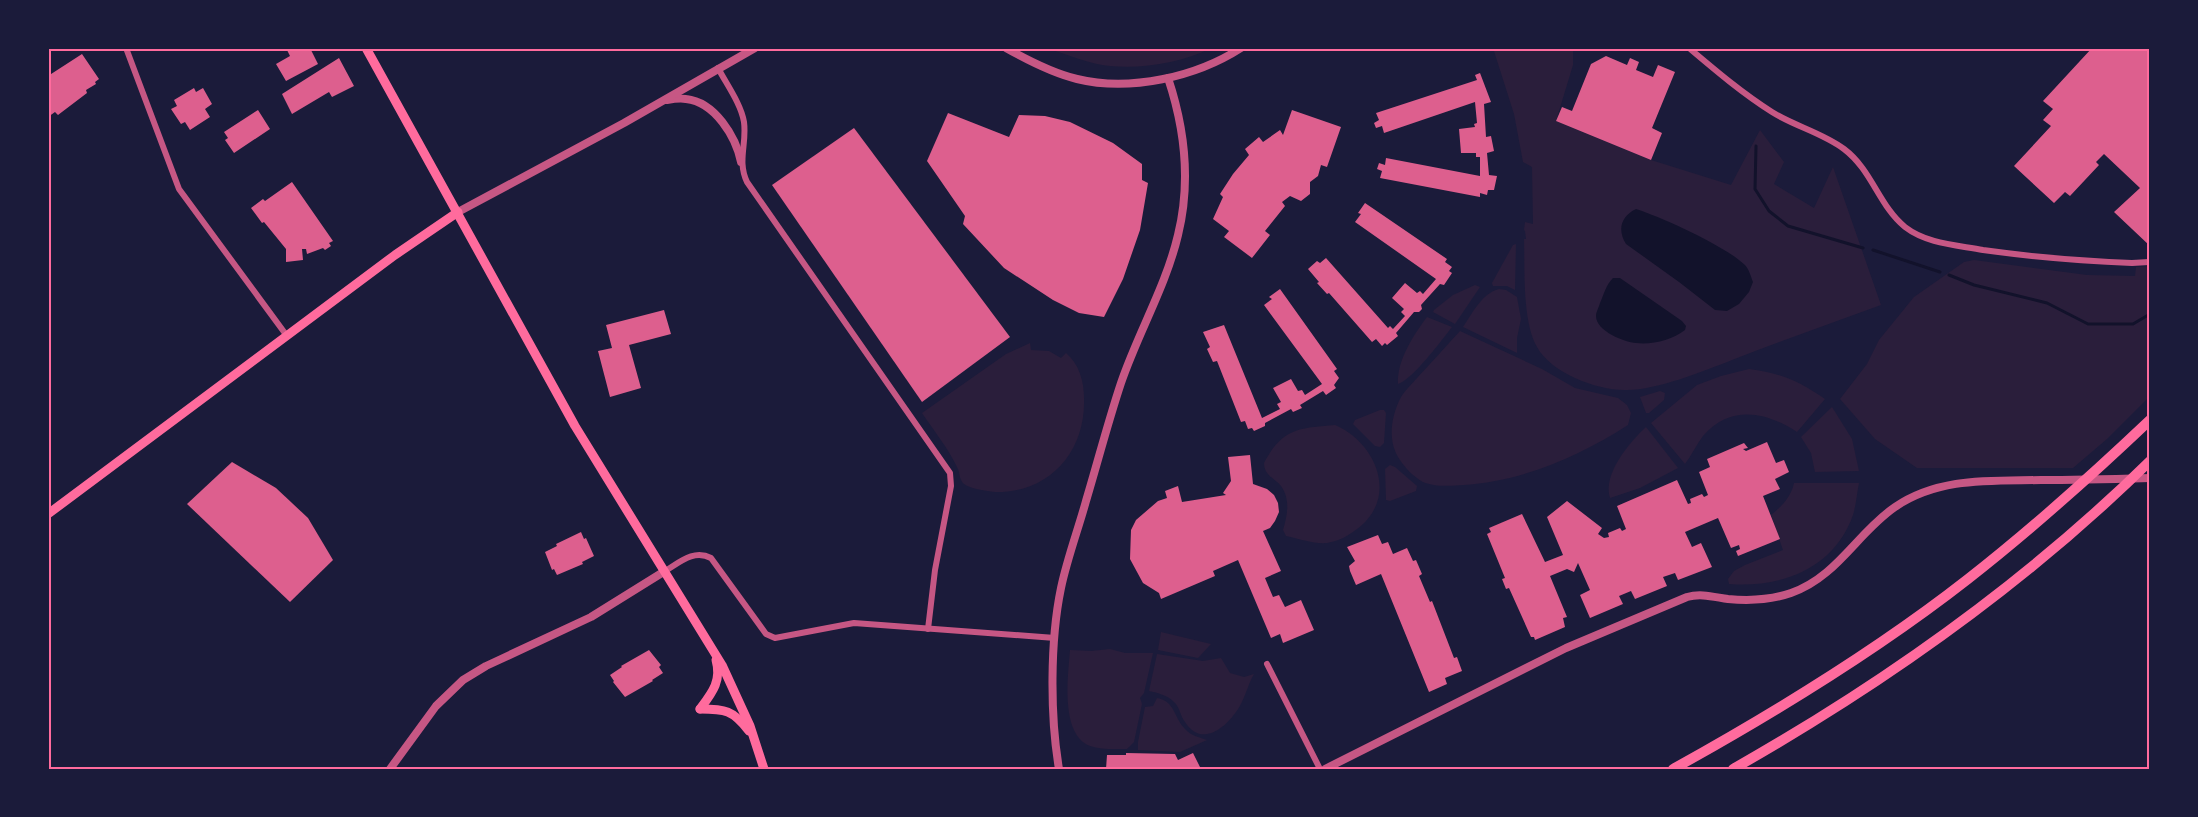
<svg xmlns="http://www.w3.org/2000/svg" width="2198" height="817" viewBox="0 0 2198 817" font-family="Barlow,sans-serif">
<rect width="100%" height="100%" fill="#1b1b3a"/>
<g fill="#2a1e3b">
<path d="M1046,48H1211C1181,63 1143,69 1110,66C1089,64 1066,54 1046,48Z"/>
<path d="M1493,48H1573V65L1556,121L1651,160L1731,185L1760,130L1784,162L1774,184L1814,208L1833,167L1881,305C1831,323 1781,341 1732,360C1704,371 1657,390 1627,390C1598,391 1551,373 1537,347C1522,321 1525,269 1524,239H1526L1525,231L1524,230L1525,222L1533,224L1532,167L1523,162L1514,114Z"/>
<polygon points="1516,244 1515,290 1507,286 1493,286 1492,283 1513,245"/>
<polygon points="1974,260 2087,275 2135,276 2136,267 2150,266 2150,396 2107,439 2073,468 1917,468 1875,439 1840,399 1867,364 1879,340 1914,297 1964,262"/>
<polygon points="1475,285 1480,287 1455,324 1433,312 1434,310 1453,295"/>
<path d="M1499,289L1506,290L1517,297L1521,319L1517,338V353L1463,327C1472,314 1482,293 1499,289Z"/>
<path d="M1427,317L1452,327C1442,340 1412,380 1398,384C1397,360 1413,336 1427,317Z"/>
<path d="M1460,331L1542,369L1575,388L1618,398L1627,405L1631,413L1628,425C1578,457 1523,481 1463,485C1451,486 1434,487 1423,482C1414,477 1405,468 1400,460C1387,442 1391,417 1400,399C1404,391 1412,384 1417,378C1432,362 1446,346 1460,331Z"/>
<path d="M1030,343L1031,350L1049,351L1061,358L1066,353C1079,364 1084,381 1084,398C1086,452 1049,493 995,492C986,491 971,489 964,484C959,480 960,472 957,467C948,448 934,431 922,413L1006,354Z"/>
<path d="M1749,369C1781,373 1799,381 1825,399L1797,432C1767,412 1730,404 1703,436C1696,445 1692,455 1685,464L1651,423L1697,385L1721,376Z"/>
<polygon points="1660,391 1665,393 1664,400 1649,413 1646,413 1640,397"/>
<polygon points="1832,407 1852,439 1859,471 1815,472 1811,453 1801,437"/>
<polygon points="1380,410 1384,410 1386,413 1384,443 1380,447 1375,446 1353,424 1355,420"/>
<path d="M1335,425C1377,443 1399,498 1357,529C1348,536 1339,541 1327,543C1313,544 1300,539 1286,536L1283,530C1287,516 1291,500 1281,486C1274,478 1264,475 1264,463C1282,428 1300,428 1335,425Z"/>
<path d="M1646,427L1678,468L1640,488L1610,498C1602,474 1630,442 1646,427Z"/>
<polygon points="1390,465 1395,467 1417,486 1416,491 1390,501 1386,500 1385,469"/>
<path d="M1794,483H1859C1857,493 1856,505 1853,515C1834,569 1781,588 1729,584L1728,579L1734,571L1745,565L1783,550L1771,515C1782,506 1791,497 1794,483Z"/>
<polygon points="1161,632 1211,644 1198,658 1158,650"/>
<path d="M1110,649L1125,653H1153L1144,693L1140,698L1142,704L1134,742L1127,749C1115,749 1101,750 1090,746C1060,734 1068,676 1070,650L1091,651Z"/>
<path d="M1157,654L1203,661L1221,658L1230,673L1244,677L1254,674C1247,686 1245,700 1236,712C1224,729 1201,747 1185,722C1180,716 1180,707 1174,702C1167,695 1158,693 1149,691Z"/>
<path d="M1157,698C1175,701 1174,718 1185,729C1191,736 1199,737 1207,740L1180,752L1138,750V742L1145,707L1153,706Z"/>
</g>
<g fill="#12122b">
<path d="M1636,209C1664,218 1725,246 1745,265C1749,269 1751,277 1753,282L1749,292L1739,304L1727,311L1715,310L1679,282L1626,244C1617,230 1621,216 1636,209Z"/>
<path d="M1613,278H1620L1682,321L1686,326L1685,330C1672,340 1652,345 1636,343C1624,342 1596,331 1596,316C1596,312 1599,307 1600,303C1604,294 1606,285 1613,278Z"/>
</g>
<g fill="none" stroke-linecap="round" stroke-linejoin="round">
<g stroke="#12122b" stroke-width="3">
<polyline points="1756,146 1755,189 1769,211 1788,226 1863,248"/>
<polyline points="1873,250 1940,272"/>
<polyline points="1949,275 1974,285 2047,303 2088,324 2133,324 2150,314"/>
</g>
</g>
<g fill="#dd5f8e">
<polygon points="286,48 310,48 318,64 286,81 276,64 290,56"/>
<polygon points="2092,48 2150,48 2150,246 2114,212 2140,188 2104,154 2096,162 2099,165 2070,196 2065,192 2054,203 2014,166 2051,126 2043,120 2053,109 2043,101"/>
<polygon points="82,54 99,79 95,82 96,84 86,90 87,93 58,115 55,112 48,117 48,76"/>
<polygon points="1606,56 1627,65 1630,58 1639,62 1636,70 1653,77 1658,65 1675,72 1652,128 1662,133 1651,160 1556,121 1562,107 1572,111 1591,64"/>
<polygon points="339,58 354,86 332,97 329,92 292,114 282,94"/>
<polygon points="1480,73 1491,102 1484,104 1486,137 1491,136 1494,151 1487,153 1489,175 1497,176 1494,190 1488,190 1487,195 1480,193 1480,197 1380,178 1382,171 1377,169 1379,163 1385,165 1386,158 1480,176 1480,157 1476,157 1476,153 1461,153 1459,129 1475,127 1474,124 1477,123 1475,102 1384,133 1382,126 1376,128 1374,123 1379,120 1376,113 1477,80 1475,75"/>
<polygon points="194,88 196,92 203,88 212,104 205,109 210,117 190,130 185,122 181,124 171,109 177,106 174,100"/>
<polygon points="258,110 270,129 234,153 225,140 228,138 224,132"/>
<polygon points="1292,110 1341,127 1327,167 1321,165 1318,176 1310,182 1310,194 1301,201 1290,196 1282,202 1285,206 1265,231 1270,235 1252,258 1224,237 1229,231 1213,219 1223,197 1220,194 1233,174 1249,155 1245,149 1259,137 1263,142 1280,130 1283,135"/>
<polygon points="948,113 1009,137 1019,115 1045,116 1070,122 1113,143 1142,164 1142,180 1148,183 1140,230 1123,279 1104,317 1079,313 1053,300 1004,268 963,224 965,216 927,161"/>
<polygon points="854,128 1010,337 922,402 772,185"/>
<polygon points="292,182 333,241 329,243 331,246 325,250 323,248 307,254 306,249 302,249 303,260 286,262 286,249 264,222 262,223 251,208 263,199 265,201"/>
<polygon points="1365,203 1447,259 1445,262 1452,267 1449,271 1452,273 1444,285 1440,284 1421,305 1422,309 1419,312 1414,312 1396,333 1398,336 1387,345 1385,343 1382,346 1376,339 1372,342 1329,293 1327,294 1317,283 1319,282 1308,269 1317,261 1320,263 1326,258 1388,328 1390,326 1393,329 1405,316 1401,312 1404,309 1392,298 1405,283 1417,293 1420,291 1423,294 1436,279 1355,222 1361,214 1358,213"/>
<polygon points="1280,289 1337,369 1334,371 1339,378 1334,385 1336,388 1326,395 1323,391 1300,405 1302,408 1293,412 1291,409 1265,423 1265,426 1254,431 1252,428 1248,429 1245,421 1241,422 1217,361 1213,362 1207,349 1210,347 1203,332 1224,325 1262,418 1280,409 1277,404 1281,402 1273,388 1291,379 1298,391 1302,390 1305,395 1322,384 1264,305 1272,299 1269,297"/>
<polygon points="664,310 671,334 629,345 641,388 610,397 598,351 612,348 606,325"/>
<polygon points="1767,442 1776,463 1784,460 1789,472 1775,479 1780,489 1763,496 1780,539 1738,556 1736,551 1740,549 1739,545 1731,548 1718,518 1685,532 1692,547 1701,543 1712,567 1678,580 1675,573 1663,577 1667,586 1635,599 1631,591 1619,596 1623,604 1590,618 1580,595 1590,590 1578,563 1574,572 1567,569 1550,576 1567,617 1563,618 1565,627 1535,640 1534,637 1531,637 1509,588 1506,589 1502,579 1505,578 1487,534 1491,532 1489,528 1522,514 1545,562 1563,555 1547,517 1567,501 1602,528 1598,534 1604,538 1609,537 1608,533 1620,528 1622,531 1626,529 1617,506 1677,480 1688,504 1691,503 1690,499 1702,494 1704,497 1708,495 1699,472 1710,467 1707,459 1744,443 1748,448 1743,449 1746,451"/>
<polygon points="1250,455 1253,484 1267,489 1274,495 1278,503 1279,512 1275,521 1270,528 1263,531 1281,571 1265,578 1273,597 1279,595 1285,607 1301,600 1314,630 1283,643 1280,634 1271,638 1238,560 1213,571 1215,576 1161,599 1159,593 1143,583 1130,559 1131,530 1136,520 1158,501 1167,498 1165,491 1178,486 1182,502 1226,495 1223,493 1231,481 1228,457"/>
<polygon points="232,462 276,488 308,518 333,560 290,602 187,504"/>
<polygon points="581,532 584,539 586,538 594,556 582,562 583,564 557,575 554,569 552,570 545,552 557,546 556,544"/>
<polygon points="1378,535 1382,544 1388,542 1393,554 1407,548 1413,561 1416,560 1422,574 1419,576 1430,602 1432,601 1454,658 1457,657 1462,671 1445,678 1447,684 1429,692 1381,574 1356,585 1350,571 1349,566 1355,561 1347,547"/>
<polygon points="649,650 661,665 659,667 663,673 652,680 653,681 625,697 613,682 614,681 610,675 622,667 621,666"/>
<polygon points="1126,753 1175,754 1178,760 1193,753 1201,769 1106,769 1107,755 1126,755"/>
</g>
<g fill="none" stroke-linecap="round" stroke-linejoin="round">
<g stroke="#c65784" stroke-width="6">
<polyline points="126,48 179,189 287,336"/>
<path d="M1689,48C1715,70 1742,93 1772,112C1794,126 1823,133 1844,149C1872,170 1879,206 1905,227C1927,244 1957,245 1983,250C2033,257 2082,261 2132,263L2149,262"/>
<path d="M718,68C727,85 741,104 744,122C747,144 737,161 747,182L950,473L951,486L935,570L928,629"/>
<path d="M665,571C680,562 694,549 711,558L766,634L775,638L854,623L1055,638"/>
<polyline points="1267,664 1320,769"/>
</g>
<g stroke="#c65784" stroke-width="8">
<path d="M1006,48C1029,61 1052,73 1077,79C1130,92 1196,77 1241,48"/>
<path d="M667,100C673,99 680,98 686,99C715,102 736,137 741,162"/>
<polyline points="458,212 624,123 755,48"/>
<polyline points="390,769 436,706 463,680 486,666 591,617 665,571"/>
<path d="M1059,769C1050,716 1050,641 1061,588C1067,559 1078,530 1086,501C1098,461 1108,422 1121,383C1138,333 1166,286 1178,235C1191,182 1185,129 1168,78"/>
<path d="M1325,769L1566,648L1687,597C1701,593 1714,597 1728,599C1749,601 1771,600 1791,593C1837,577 1857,533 1895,507C1939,477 1990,481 2041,480C2077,480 2114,479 2150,478"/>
</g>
<g stroke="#ff6b9d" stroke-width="9">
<polyline points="366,48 575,426 722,665 750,726 764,769"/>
<polyline points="48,514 395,255 458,212"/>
<path d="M700,709C712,693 722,681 716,660"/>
<path d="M700,709C725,709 733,710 749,731"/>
</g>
<g stroke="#ff6b9d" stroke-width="10">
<path d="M1673,769C1776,712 1876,651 1968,579C2032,529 2092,475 2150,420"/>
<path d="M1733,769C1883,684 2027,582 2150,461"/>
</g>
</g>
<rect width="2198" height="817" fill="none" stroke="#1b1b3a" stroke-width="99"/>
<rect x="50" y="50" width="2098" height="718" fill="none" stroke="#ff6b9d" stroke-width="2"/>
</svg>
